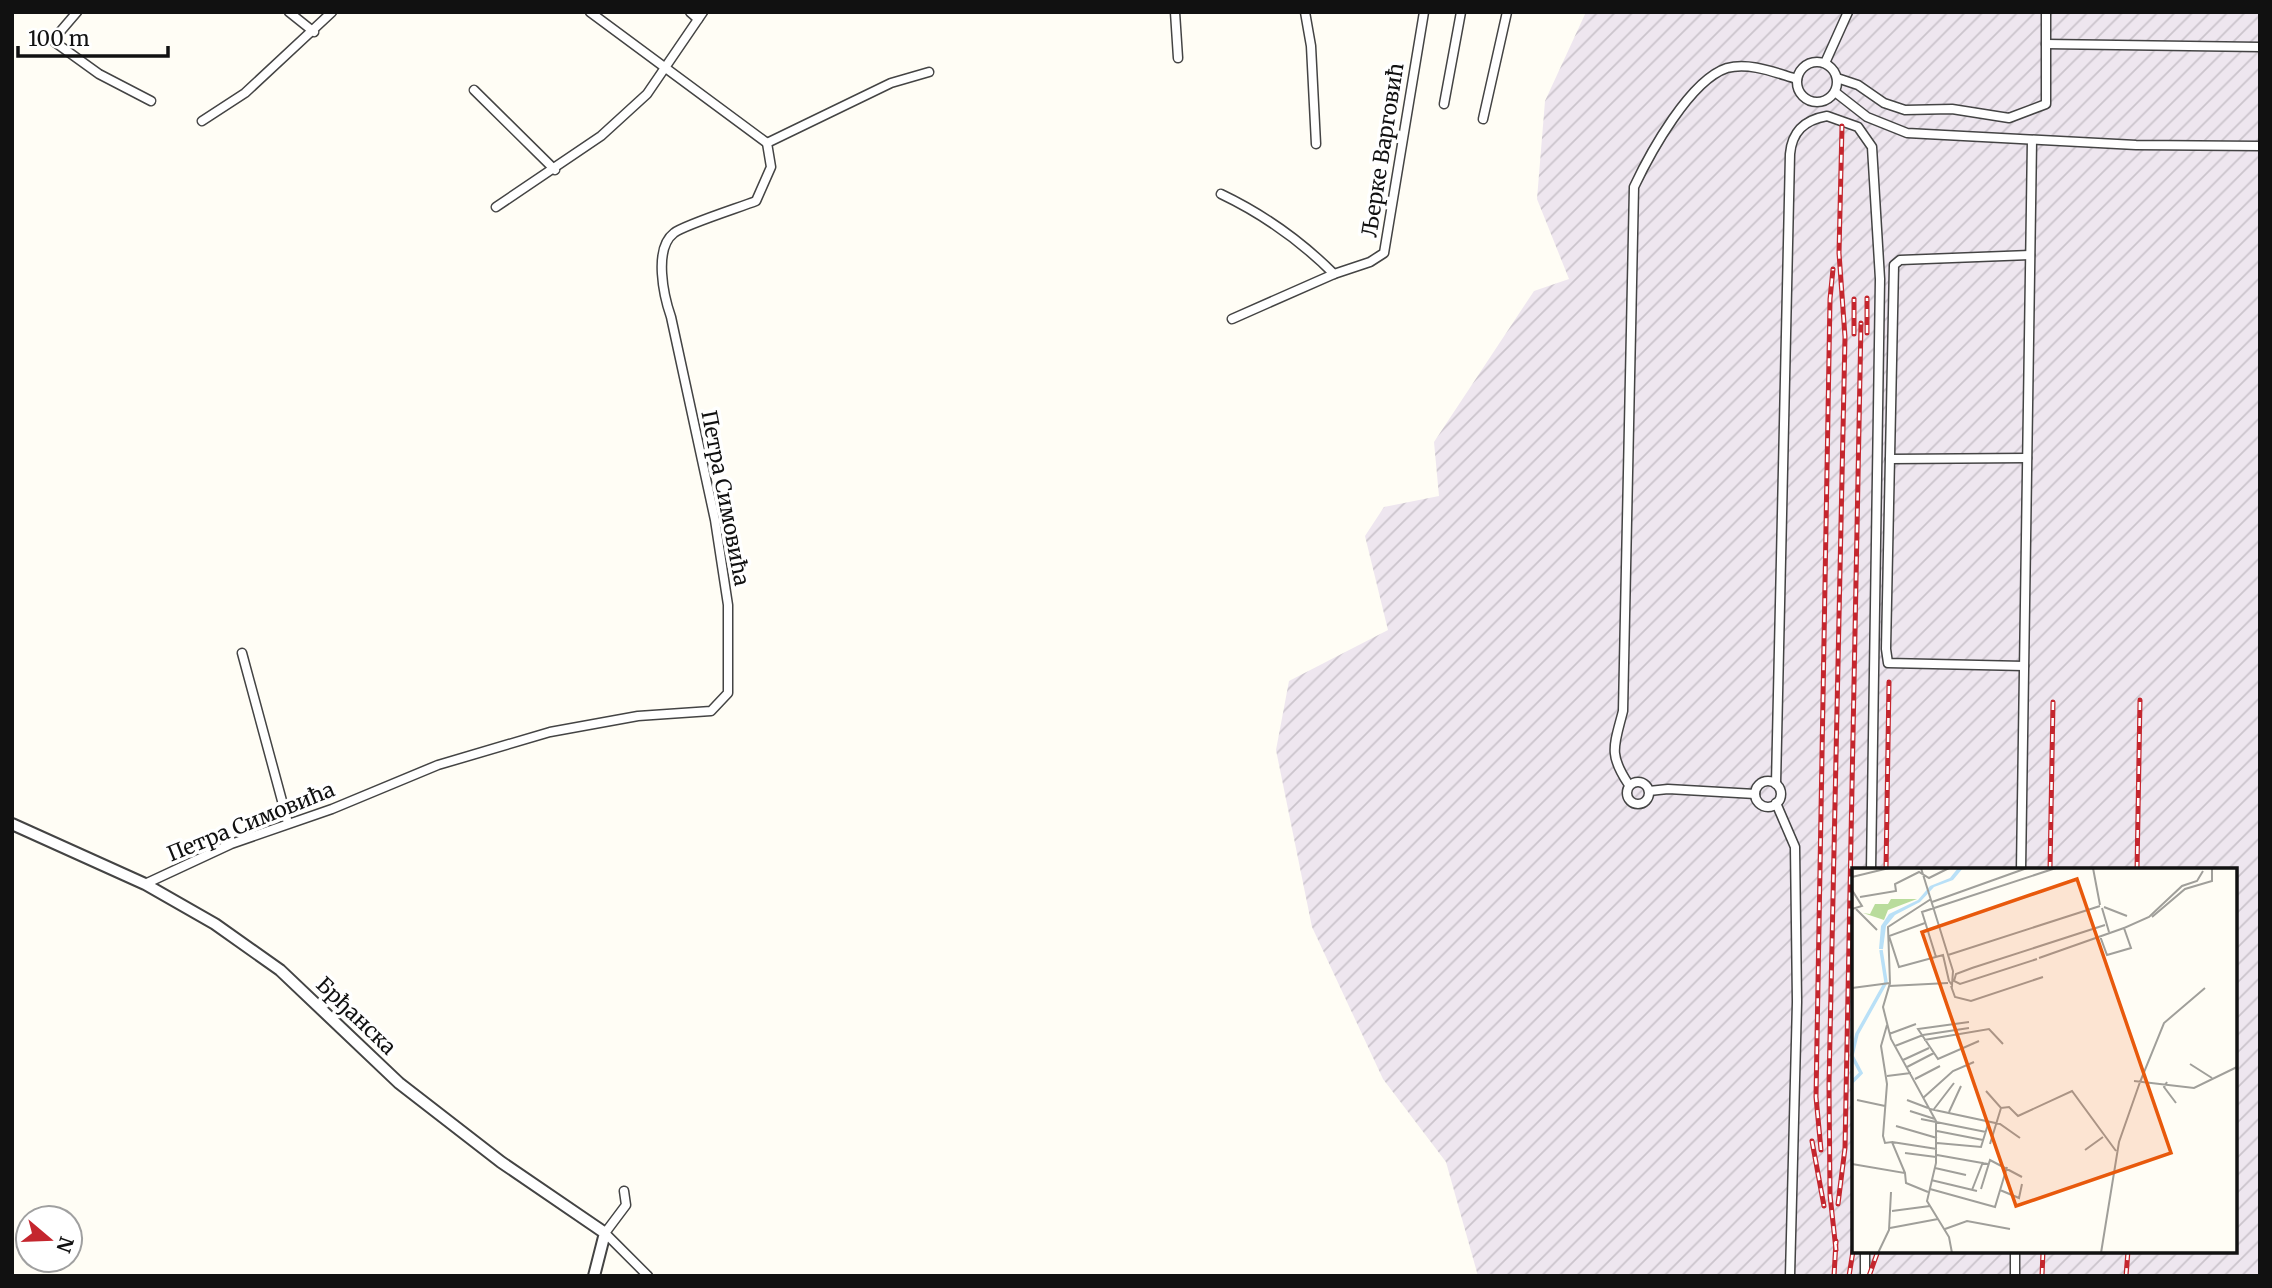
<svg xmlns="http://www.w3.org/2000/svg" width="2272" height="1288" viewBox="0 0 2272 1288" font-family="Merriweather,serif">
<defs>
<pattern id="industrial-furrows" width="10" height="10" patternUnits="userSpaceOnUse" patternTransform="scale(1.75)"><rect width="10" height="10" fill="#eee6ef"/><path d="M-1 1l2-2M0 10L10 0M9 11l2-2" fill="none" stroke="#cbc4cc"/></pattern>
</defs>
<rect width="100%" height="100%" fill="#fffdf5"/>
<path fill="url(#industrial-furrows)" fill-rule="evenodd" d="M1586,12H2260V1276H1478L1446,1162L1383,1079L1312,927L1276,750L1289,681L1388,630L1365,536L1384,507L1439,496L1434,442L1534,291L1569,279L1537,199L1545,101ZM1854,870H2235V1251H1854Z"/>
<g fill="none" stroke-linecap="round" stroke-linejoin="round">
<g stroke="#444" stroke-width="11">
<g id="minor">
<polyline points="77,12 53,40 56,43 99,74 151,101"/>
<polyline points="289,12 314,32"/>
<polyline points="590,12 767,143"/>
<polyline points="690,12 698,19"/>
<polyline points="1175,12 1178,58"/>
<polyline points="1305,12 1311,46 1316,144"/>
<polyline points="2046,44 2260,47"/>
<circle cx="1817" cy="82" r="20"/>
<polyline points="1825,63 1848,12"/>
<polyline points="1837,78 1858,85 1884,103 1905,110 1952,109 2009,118 2046,104 2046,12"/>
<polyline points="474,90 555,170"/>
<polyline points="1835,92 1867,117 1907,133 2136,145 2260,146"/>
<polyline points="1444,104 1461,12"/>
<polyline points="1483,119 1507,12"/>
<polyline points="202,121 245,93 332,12"/>
<path d="M1221,194C1265,215 1300,240 1334,274"/>
<polyline points="496,207 601,136 647,94 703,12"/>
<polyline points="1232,319 1334,274 1370,262 1384,253 1424,12"/>
<polyline points="1890,459 2027,458"/>
<polyline points="242,653 288,823"/>
<polyline points="2024,666 1888,663 1886,649 1894,265 1900,260 2030,255"/>
<circle cx="1768" cy="794" r="13"/>
<circle cx="1638" cy="793" r="11"/>
<path d="M1776,784L1790,154C1792,132 1804,120 1827,116L1858,127L1872,147L1880,279L1871,870"/>
<path d="M1629,785C1608,754 1614,746 1623,711L1634,187C1650,153 1690,80 1727,68C1750,62 1776,73 1797,79"/>
<polyline points="1649,791 1668,789 1755,794"/>
<polyline points="1776,803 1795,847 1797,1002 1790,1276"/>
<polyline points="2021,870 2032,140"/>
<path d="M145,884L231,844L332,809L438,765L550,732L638,716L711,711L728,693V605L715,520L671,317C664,297 653,249 674,233C684,225 741,207 756,201L771,167L767,143L891,83L929,72"/>
<polyline points="624,1191 626,1205 605,1233 648,1276"/>
<polyline points="1865,1276 1865,1251"/>
<polyline points="2015,1276 2015,1251"/>
</g>
</g>
<g stroke="#444" stroke-width="14">
<polyline id="tertiary" points="12,824 145,884 215,924 280,970 399,1083 501,1162 605,1233 594,1276"/>
</g>
<use href="#minor" stroke="#fff" stroke-width="8"/>
<use href="#tertiary" stroke="#fff" stroke-width="10"/>
<g stroke="#c4262e" stroke-width="5">
<g id="rail">
<polyline points="1867,333 1867,298"/>
<polyline points="1854,334 1854,299"/>
<polyline points="1886,870 1889,682"/>
<polyline points="2050,870 2053,702"/>
<polyline points="2137,870 2140,700"/>
<polyline points="1812,1141 1824,1206"/>
<polyline points="1821,1150 1816,1097 1830,299 1833,269"/>
<polyline points="1838,1204 1845,1148 1861,323"/>
<polyline points="1836,1250 1830,1195 1829,1084 1845,337 1839,253 1842,126"/>
<polyline points="1834,1276 1836,1241"/>
<polyline points="1849,1276 1854,1245"/>
<polyline points="1869,1276 1878,1251"/>
<polyline points="2042,1276 2043,1251"/>
<polyline points="2126,1276 2128,1251"/>
</g>
</g>
<use href="#rail" stroke="#fff" stroke-width="2.5" stroke-dasharray="8" stroke-linecap="butt"/>
</g>
<g text-anchor="middle" stroke-width="7" stroke-linejoin="round" paint-order="stroke">
<g font-size="21" fill="#111" stroke="#fff">
<text transform="translate(1383 150) rotate(-81)" y="7">Љерке Варговић</text>
<text transform="translate(725 498) rotate(79)" y="7">Петра Симовића</text>
<text transform="translate(251 822) rotate(-22)" y="7">Петра Симовића</text>
<text transform="translate(356 1016) rotate(44)" y="7">Брђанска</text>
</g>
</g>
<g transform="translate(1852 868)">
<rect width="385" height="385" fill="#fffdf5"/>
<path d="M39,31H65L36,42L32,52L11,45L18,46L23,36H36Z" fill="#b9dc9c"/>
<path d="M106,0H111L101,12L82,19L68,34L43,47L34,58L31,81H27L29,58L37,46L66,32L78,18L98,10Z" fill="#b9e0f7"/>
<path fill="none" stroke="#b9e0f7" stroke-width="3.5" d="M0,187L5,166L34,114L29,82M0,214L9,205L0,188"/>
<path fill="none" stroke="#a09f9a" stroke-width="2" d="M69,0L101,103L100,117L97,113M241,0L248,37M0,9L37,0M0,22L10,38L0,41M8,29L44,23L43,16L67,4L77,10L97,0M79,31L36,59L38,115L31,139L39,171L84,253V295L75,333L97,369L100,385M80,34L175,0M252,39L275,48M250,40L257,64M4,41L25,62M300,49L333,21L360,13V0M73,55L37,68L47,99L91,87L97,113M248,68L255,87L279,80L272,60L297,49L330,18L345,13L351,3M96,87L248,38M84,89L70,44L204,0M187,90L272,60M185,91L108,116L102,113L104,106L120,100L253,57M37,118L96,115M99,118L103,129L119,133L191,109M0,120L38,115M117,154L66,161L86,191L127,173M35,157L29,178L35,216L31,268L33,275L40,274L53,305M37,166L64,156M72,172L137,161L151,176M43,178L71,167L117,160M51,192L77,180M338,196L360,210M55,199L82,185M35,208L59,205M63,211L88,198M282,213L342,220L385,199M315,214L312,219L324,235M134,223L149,240L157,239L166,248L220,223L264,283M71,230L101,203L122,194M5,232L33,238M55,232L76,240M78,241L148,256L168,270M82,241L102,215M58,243L83,251M97,244L109,218M69,251L134,264M44,258L85,270M85,263L131,272M40,274L85,281M85,275L129,279L137,253M138,276L149,240M233,282L251,269M53,285L84,289M85,287L136,296M0,296L53,305L54,315L76,324M83,300L114,307M79,312L125,323M78,321L143,339L155,299M129,321L138,292L170,309M120,322L131,294M148,322L167,330L170,316M40,343L78,338M38,360L86,351M93,361L115,353L158,361M26,385L37,362L39,324M249,385L267,274L288,214L312,155L353,120"/>
<path fill="#e8590c" fill-opacity="0.15" stroke="#e8590c" stroke-width="3.5" d="M225,11L319,285L164,338L70,64Z"/>
<rect width="385" height="385" fill="none" stroke="#111" stroke-width="3.5"/>
</g>
<rect width="2272" height="1288" fill="none" stroke="#111111" stroke-width="28"/>
<g transform="translate(49 1239) rotate(109)"><circle r="33" fill="#ffffff" stroke="#a0a0a0" stroke-width="2"/>
<path d="M0-5L12 26L0 18L-12 26Z" fill="#c4262e"/>
<text y="-10" font-size="19" font-weight="bold" text-anchor="middle" fill="#111111">N</text>
</g>
<path d="M18 46v10h150v-10" fill="none" stroke="#111111" stroke-width="3.5"/>
<text x="28" y="46" font-size="21" fill="#111111" stroke="#ffffff" stroke-width="5" paint-order="stroke">100 m</text>
</svg>
